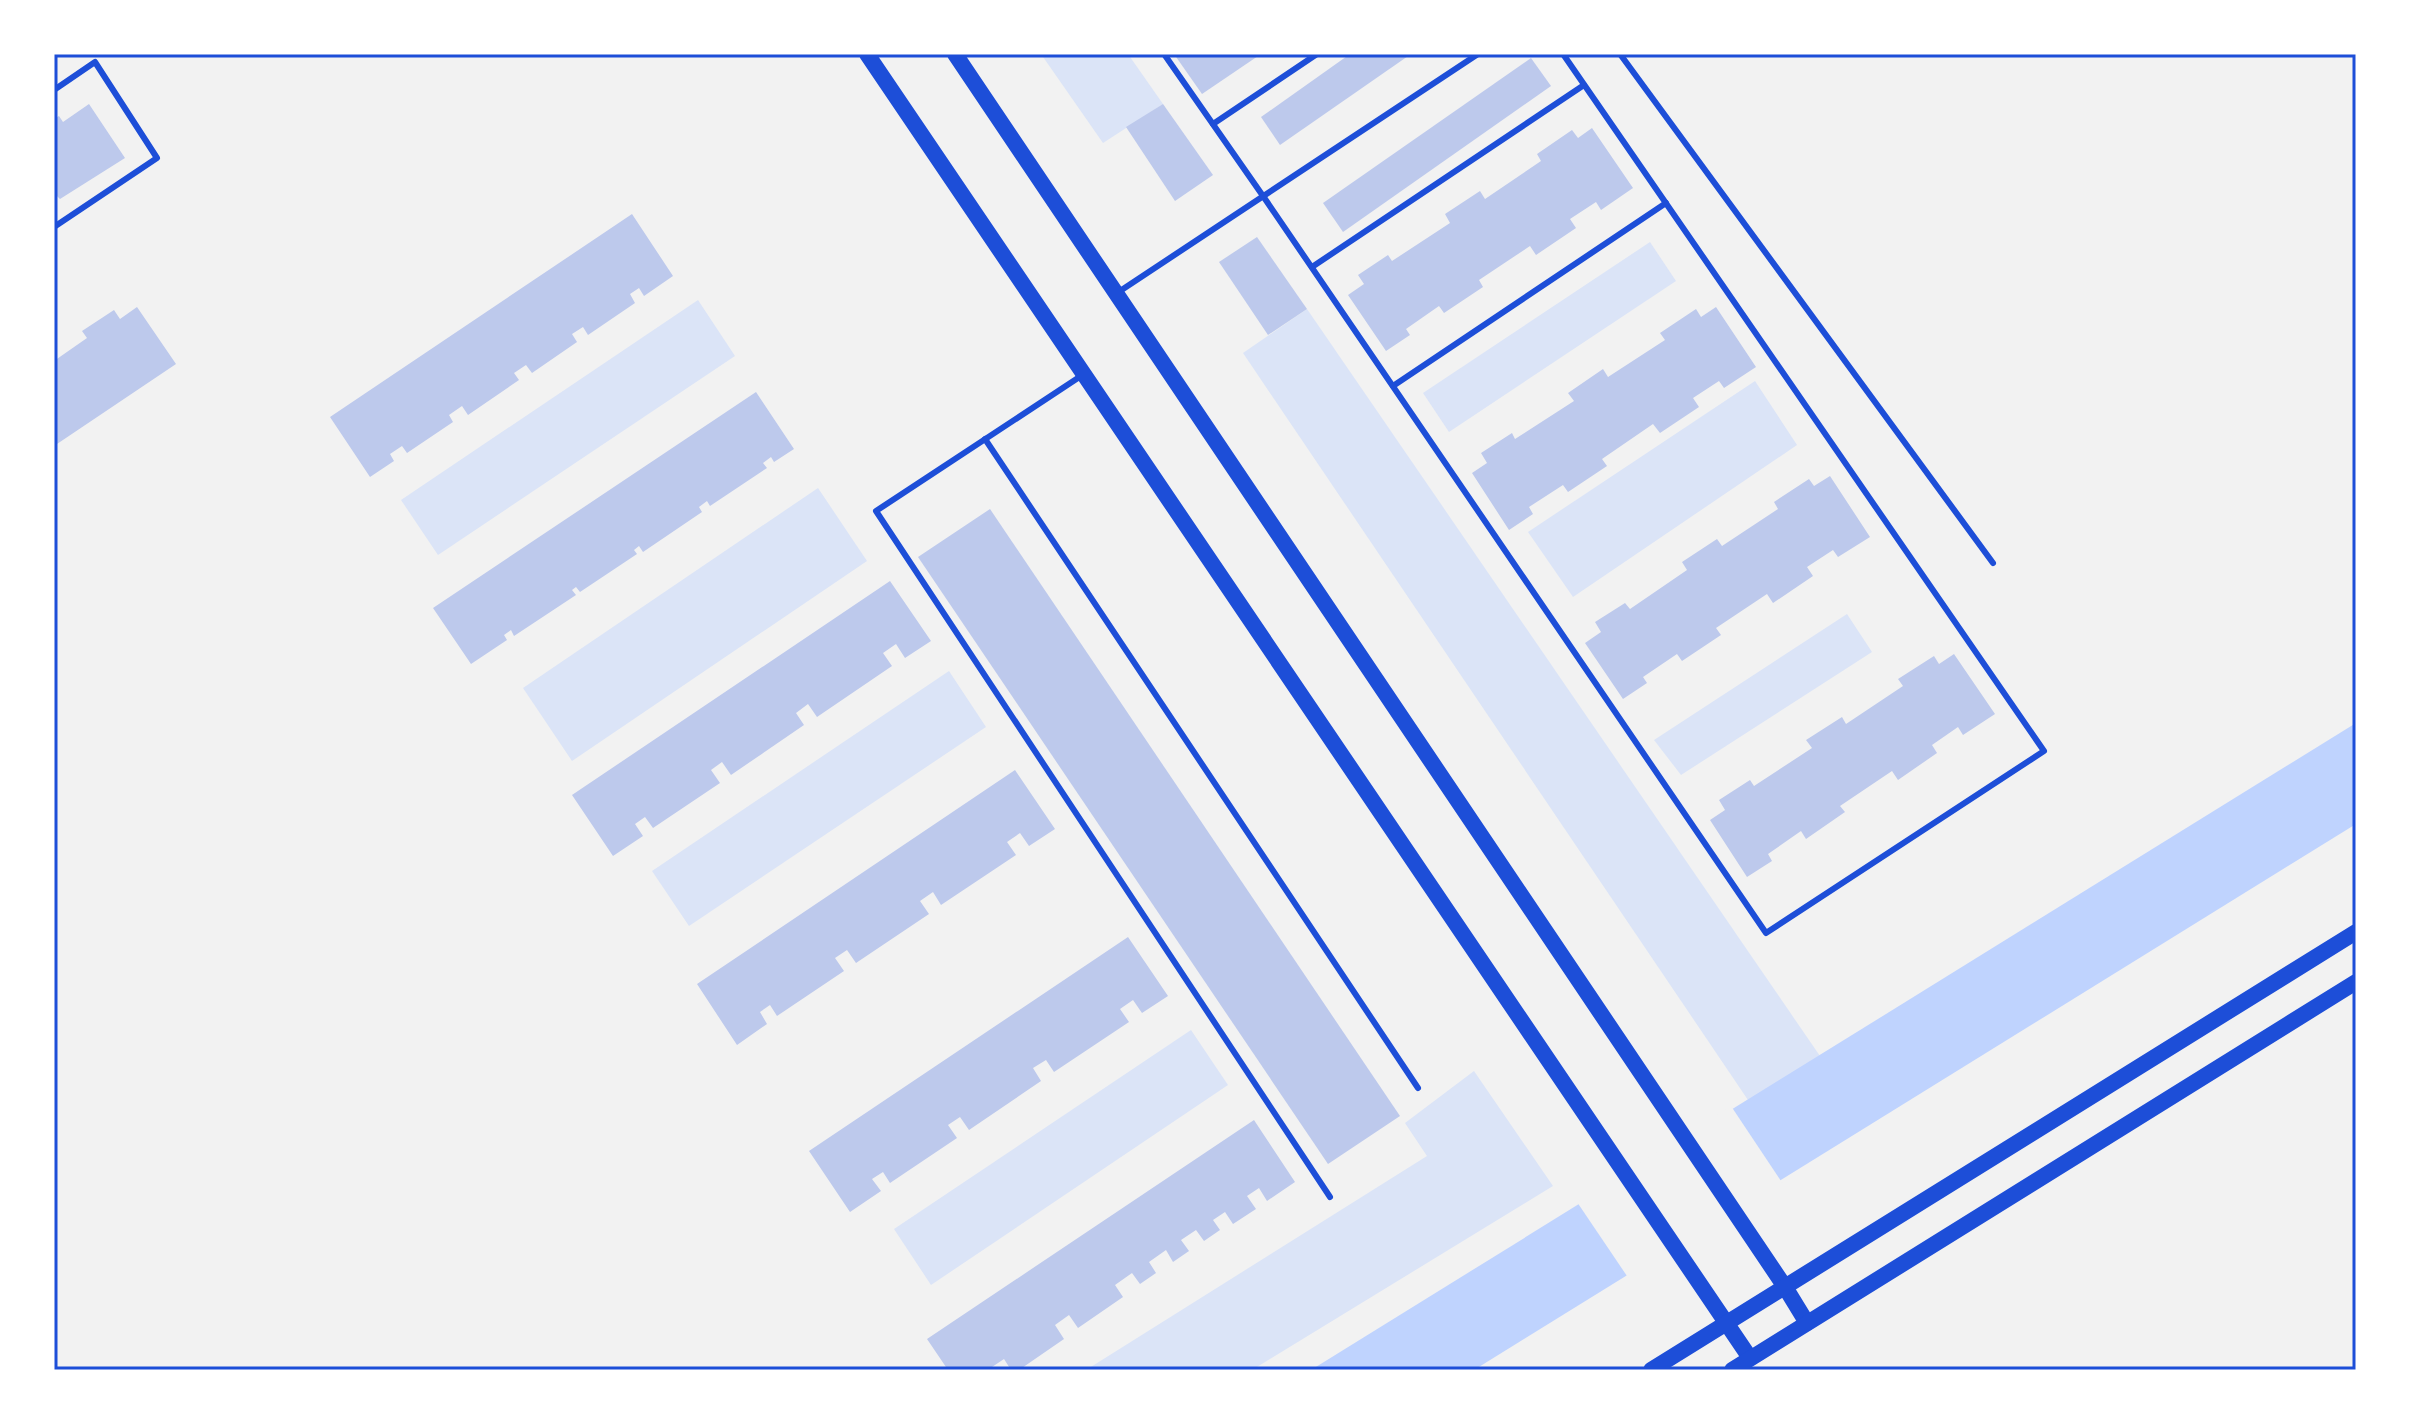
<svg xmlns="http://www.w3.org/2000/svg" width="2410" height="1424" viewBox="0 0 2410 1424" font-family="Overpass,sans-serif">
<rect width="100%" height="100%" fill="#f2f2f2"/>
<g fill="#dbe4f7">
<polygon points="1041,54 1128,54 1163,104 1103,143"/>
<polygon points="1650,242 1676,281 1449,432 1423,393"/>
<polygon points="698,300 735,356 438,555 401,500"/>
<polygon points="1307,309 1820,1056 1748,1100 1243,353"/>
<polygon points="1755,381 1797,445 1573,597 1528,532"/>
<polygon points="818,488 867,561 572,761 523,688"/>
<polygon points="1847,614 1872,652 1681,775 1654,740"/>
<polygon points="949,671 986,727 689,926 652,871"/>
<polygon points="1191,1030 1228,1085 931,1285 894,1229"/>
<polygon points="1474,1071 1553,1186 1252,1370 1086,1370 1427,1156 1405,1123"/>
</g>
<polygon fill="#bfd3fe" points="2356,723 2356,824 1474,1370 1311,1370"/>
<polygon fill="#f2f2f2" points="1731,1106 1783,1184 1629,1279 1577,1202"/>
<g fill="#bdc9ec">
<polygon points="1174,54 1261,54 1202,94"/>
<polygon points="1350,54 1411,54 1280,145 1261,117"/>
<polygon points="1531,58 1551,86 1343,232 1323,203"/>
<polygon points="89,104 125,158 60,199 54,193 54,119 59,116 63,122"/>
<polygon points="1163,104 1213,175 1175,201 1126,127"/>
<polygon points="1592,128 1633,188 1601,210 1596,202 1570,219 1576,228 1536,255 1530,246 1479,280 1483,287 1444,313 1439,306 1406,329 1410,335 1386,351 1348,295 1364,284 1358,275 1388,255 1392,261 1450,223 1445,214 1480,191 1485,199 1541,161 1537,154 1572,130 1578,138"/>
<polygon points="632,214 673,276 644,296 639,288 630,294 635,303 588,335 583,327 572,334 577,342 532,373 526,365 514,373 519,380 468,415 462,406 449,415 453,422 407,453 402,446 390,454 394,461 370,477 330,417"/>
<polygon points="1257,237 1307,309 1268,335 1219,262"/>
<polygon points="137,307 176,364 54,446 54,361 87,338 82,331 114,310 120,319"/>
<polygon points="1716,307 1756,367 1724,388 1719,381 1693,398 1699,407 1660,433 1653,424 1602,459 1607,466 1568,492 1563,485 1529,507 1533,514 1509,530 1472,473 1487,463 1481,453 1512,433 1515,439 1574,401 1568,393 1603,369 1608,377 1665,340 1660,333 1696,309 1701,317"/>
<polygon points="756,392 794,449 774,462 771,457 763,463 767,468 710,506 707,501 699,507 702,512 643,552 639,546 634,550 637,554 580,592 576,587 572,590 576,595 514,636 511,630 504,635 507,640 471,664 433,608"/>
<polygon points="1830,476 1870,537 1838,557 1833,550 1807,567 1813,576 1773,603 1767,594 1716,628 1721,635 1682,661 1677,654 1643,677 1647,683 1623,699 1585,643 1601,632 1595,622 1625,603 1630,609 1687,570 1682,562 1717,539 1722,546 1778,509 1774,502 1809,479 1814,486"/>
<polygon points="990,509 1400,1116 1328,1164 918,557"/>
<polygon points="890,581 931,641 905,658 896,644 883,653 892,666 817,717 808,704 796,713 804,725 731,775 722,762 711,770 720,783 653,828 645,817 635,824 643,836 613,856 572,795"/>
<polygon points="1954,654 1995,714 1963,735 1958,727 1932,745 1937,753 1898,780 1892,771 1840,806 1845,812 1806,839 1801,831 1768,854 1772,861 1747,877 1710,820 1725,810 1719,800 1750,780 1754,786 1812,748 1806,740 1842,717 1846,724 1903,686 1898,679 1934,656 1939,664"/>
<polygon points="1015,770 1055,829 1029,846 1020,833 1007,842 1016,855 941,905 933,892 920,901 929,914 856,963 847,950 835,958 844,971 777,1016 770,1005 760,1012 767,1024 737,1045 697,984"/>
<polygon points="1128,937 1168,996 1142,1013 1133,1000 1120,1009 1129,1022 1054,1072 1046,1060 1033,1068 1041,1081 969,1130 960,1117 948,1125 957,1138 890,1183 883,1172 872,1179 881,1191 850,1212 809,1151"/>
<polygon points="1254,1120 1295,1182 1267,1201 1259,1188 1247,1196 1256,1209 1233,1224 1225,1212 1213,1220 1220,1230 1204,1241 1196,1230 1181,1240 1189,1251 1173,1262 1166,1250 1149,1262 1156,1273 1140,1284 1132,1273 1115,1285 1123,1297 1078,1328 1069,1315 1055,1325 1064,1339 1019,1370 1011,1370 1004,1359 992,1367 995,1370 948,1370 927,1339"/>
</g>
<g fill="none" stroke-linecap="round" stroke-linejoin="round">
<g stroke="#1d4ed8" stroke-width="6">
<polyline points="1164,54 1263,196 1766,933 2044,751 1563,54"/>
<polyline points="1620,54 1993,563"/>
<polyline points="54,90 95,62 157,158 54,227"/>
<polyline points="1213,124 1317,54"/>
<polyline points="1312,267 1584,85"/>
<polyline points="1117,293 1478,54"/>
<polyline points="1084,374 876,511 1330,1197"/>
<polyline points="1393,386 1666,203"/>
<polyline points="985,439 1418,1088"/>
</g>
<g stroke="#1d4ed8" stroke-width="16">
<polyline points="867,54 1750,1358"/>
<polyline points="955,54 1785,1287 1807,1323"/>
<polyline points="1651,1370 2356,932"/>
<polyline points="1732,1370 2356,982"/>
</g>
</g>
<rect width="2410" height="1424" fill="none" stroke="#ffffff" stroke-width="112"/>
<rect x="56" y="56" width="2298" height="1312" fill="none" stroke="#1d4ed8" stroke-width="3"/>
</svg>
